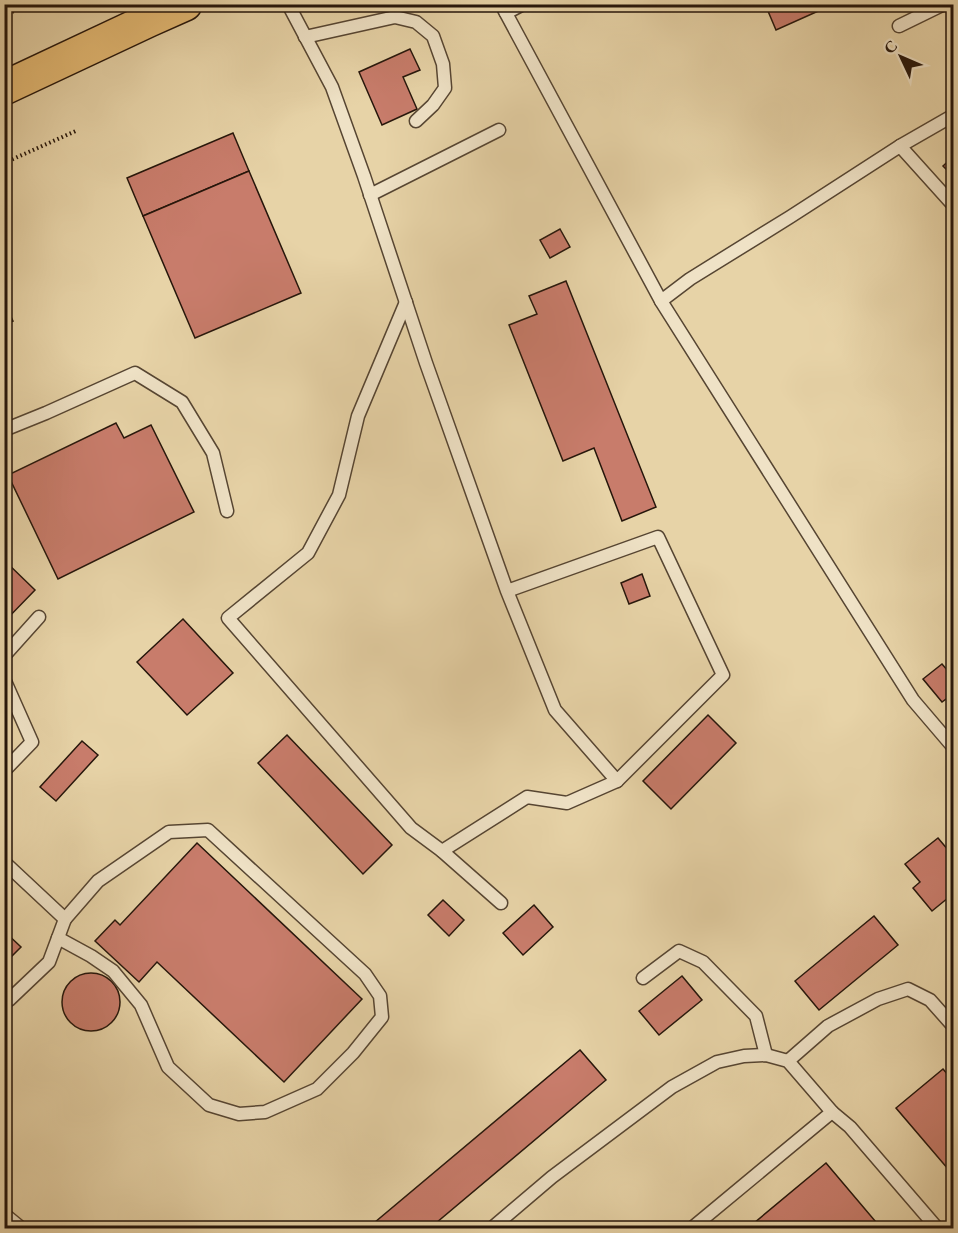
<svg xmlns="http://www.w3.org/2000/svg" width="958" height="1233" viewBox="0 0 958 1233" font-family="'EB Garamond',serif">
<rect width="100%" height="100%" fill="#e7d3a7"/>
<filter id="stains"><feTurbulence type="fractalNoise" baseFrequency=".00333" numOctaves="4"/><feColorMatrix values="0 0 0 0 .2 0 0 0 0 .09 0 0 0 0 .02 0 0 0 .5 -.17"/></filter>
<radialGradient id="worn" r=".72"><stop offset=".6" stop-color="#630" stop-opacity="0"/><stop offset="1" stop-color="#630" stop-opacity=".3"/></radialGradient>
<g fill="#c87c6b" stroke="#26160b" stroke-width="1.5">
<polygon points="765,4 834,4 776,30"/>
<polygon points="410,49 420,70 403,77 417,109 382,125 359,72"/>
<polygon points="233,133 249,171 143,216 127,178"/>
<polygon points="954,156 954,177 943,166"/>
<polygon points="249,171 301,293 195,338 143,216"/>
<polygon points="560,229 570,247 550,258 540,240"/>
<polygon points="566,281 656,507 622,521 594,448 563,461 509,325 537,314 529,296"/>
<polygon points="4,301 13,321 4,325"/>
<polygon points="116,423 124,438 151,425 194,512 58,579 8,475"/>
<polygon points="4,560 35,590 4,622"/>
<polygon points="642,574 650,596 629,604 621,583"/>
<polygon points="183,619 233,673 187,715 137,662"/>
<polygon points="942,664 954,678 954,693 942,702 923,679"/>
<polygon points="708,715 736,743 671,809 643,781"/>
<polygon points="287,735 392,845 363,874 258,763"/>
<polygon points="82,741 98,755 56,801 40,787"/>
<polygon points="938,838 954,857 954,893 932,911 913,888 920,882 905,864"/>
<polygon points="197,843 362,999 284,1082 157,962 139,982 95,941 115,920 120,925"/>
<polygon points="443,900 464,920 449,936 428,915"/>
<polygon points="534,905 553,927 523,955 503,933"/>
<polygon points="874,916 898,945 819,1010 795,981"/>
<polygon points="4,931 21,947 4,964"/>
<circle cx="91" cy="1002" r="29"/>
<polygon points="682,976 702,1000 659,1035 639,1011"/>
<polygon points="580,1050 606,1080 430,1228 368,1228"/>
<polygon points="943,1069 954,1082 954,1176 896,1108"/>
<polygon points="826,1163 881,1228 748,1228"/>
</g>
<g fill="none" stroke-linecap="round" stroke-linejoin="round">
<g stroke="#564532" stroke-width="15">
<g id="service">
<polyline points="288,4 332,87 364,176 426,363 507,591 555,710 617,781 723,675 658,537 507,591"/>
<polyline points="501,4 661,301 913,700 954,748"/>
<polyline points="506,13 523,4"/>
<polyline points="899,26 944,4"/>
<polyline points="305,37 395,17 416,22 433,36 443,64 445,88 433,105 416,121"/>
<polyline points="900,146 954,115"/>
<polyline points="370,195 499,130"/>
<polyline points="661,301 690,279 790,217 900,146 954,206"/>
<polyline points="406,302 358,416 339,495 308,553 228,618 411,828 442,851"/>
<polyline points="4,430 46,413 135,373 182,402 213,453 227,511"/>
<polyline points="4,656 39,617"/>
<polyline points="4,679 32,742 4,771"/>
<polyline points="4,862 65,919 49,962 9,1000"/>
<polyline points="501,903 442,851 527,797 567,803 617,781"/>
<polyline points="58,938 91,956 113,971 141,1005 168,1067 209,1105 239,1114 265,1112 317,1089 353,1053 382,1017 380,996 365,974 208,830 169,832 98,881 65,919"/>
<polyline points="643,978 679,951 703,962 756,1016 766,1055"/>
<polyline points="788,1061 828,1026 878,999 908,989 930,1000 954,1027"/>
<polyline points="832,1112 850,1127 937,1228"/>
<polyline points="4,1214 21,1228"/>
<polyline points="492,1228 552,1177 672,1087 717,1062 744,1056 766,1055 788,1061 832,1112 692,1228"/>
</g>
</g>
<g stroke="#26160b" stroke-width="36">
<polyline id="primary" points="4,88 149,20 185,4"/>
</g>
<g stroke="#26160b" stroke-width="4" stroke-dasharray="1.5 3" stroke-linecap="butt">
<polyline points="4,16 28,4"/>
<polyline points="4,163 78,130"/>
</g>
<use href="#service" stroke="#efe2c6" stroke-width="12"/>
<use href="#primary" stroke="#e4ba74" stroke-width="33"/>
</g>
<rect width="958" height="1233" fill="none" stroke="#e7d3a7" stroke-width="24"/>
<rect x="6" y="6" width="946" height="1221" fill="none" stroke="#26160b" stroke-width="3"/>
<rect x="12" y="12" width="934" height="1209" fill="none" stroke="#26160b" stroke-width="1.5"/>
<g transform="translate(901 57) rotate(314)" stroke="#efe2c6" stroke-width="4.5" paint-order="stroke">
<path d="M0-4.5L10 22L0 15L-10 22Z" fill="#26160b"/>
<text y="-9" font-size="16" font-weight="bold" text-anchor="middle" fill="#26160b">С</text>
</g>
<rect width="100%" height="100%" filter="url(#stains)"/>
<rect width="100%" height="100%" fill="url(#worn)"/>
</svg>
